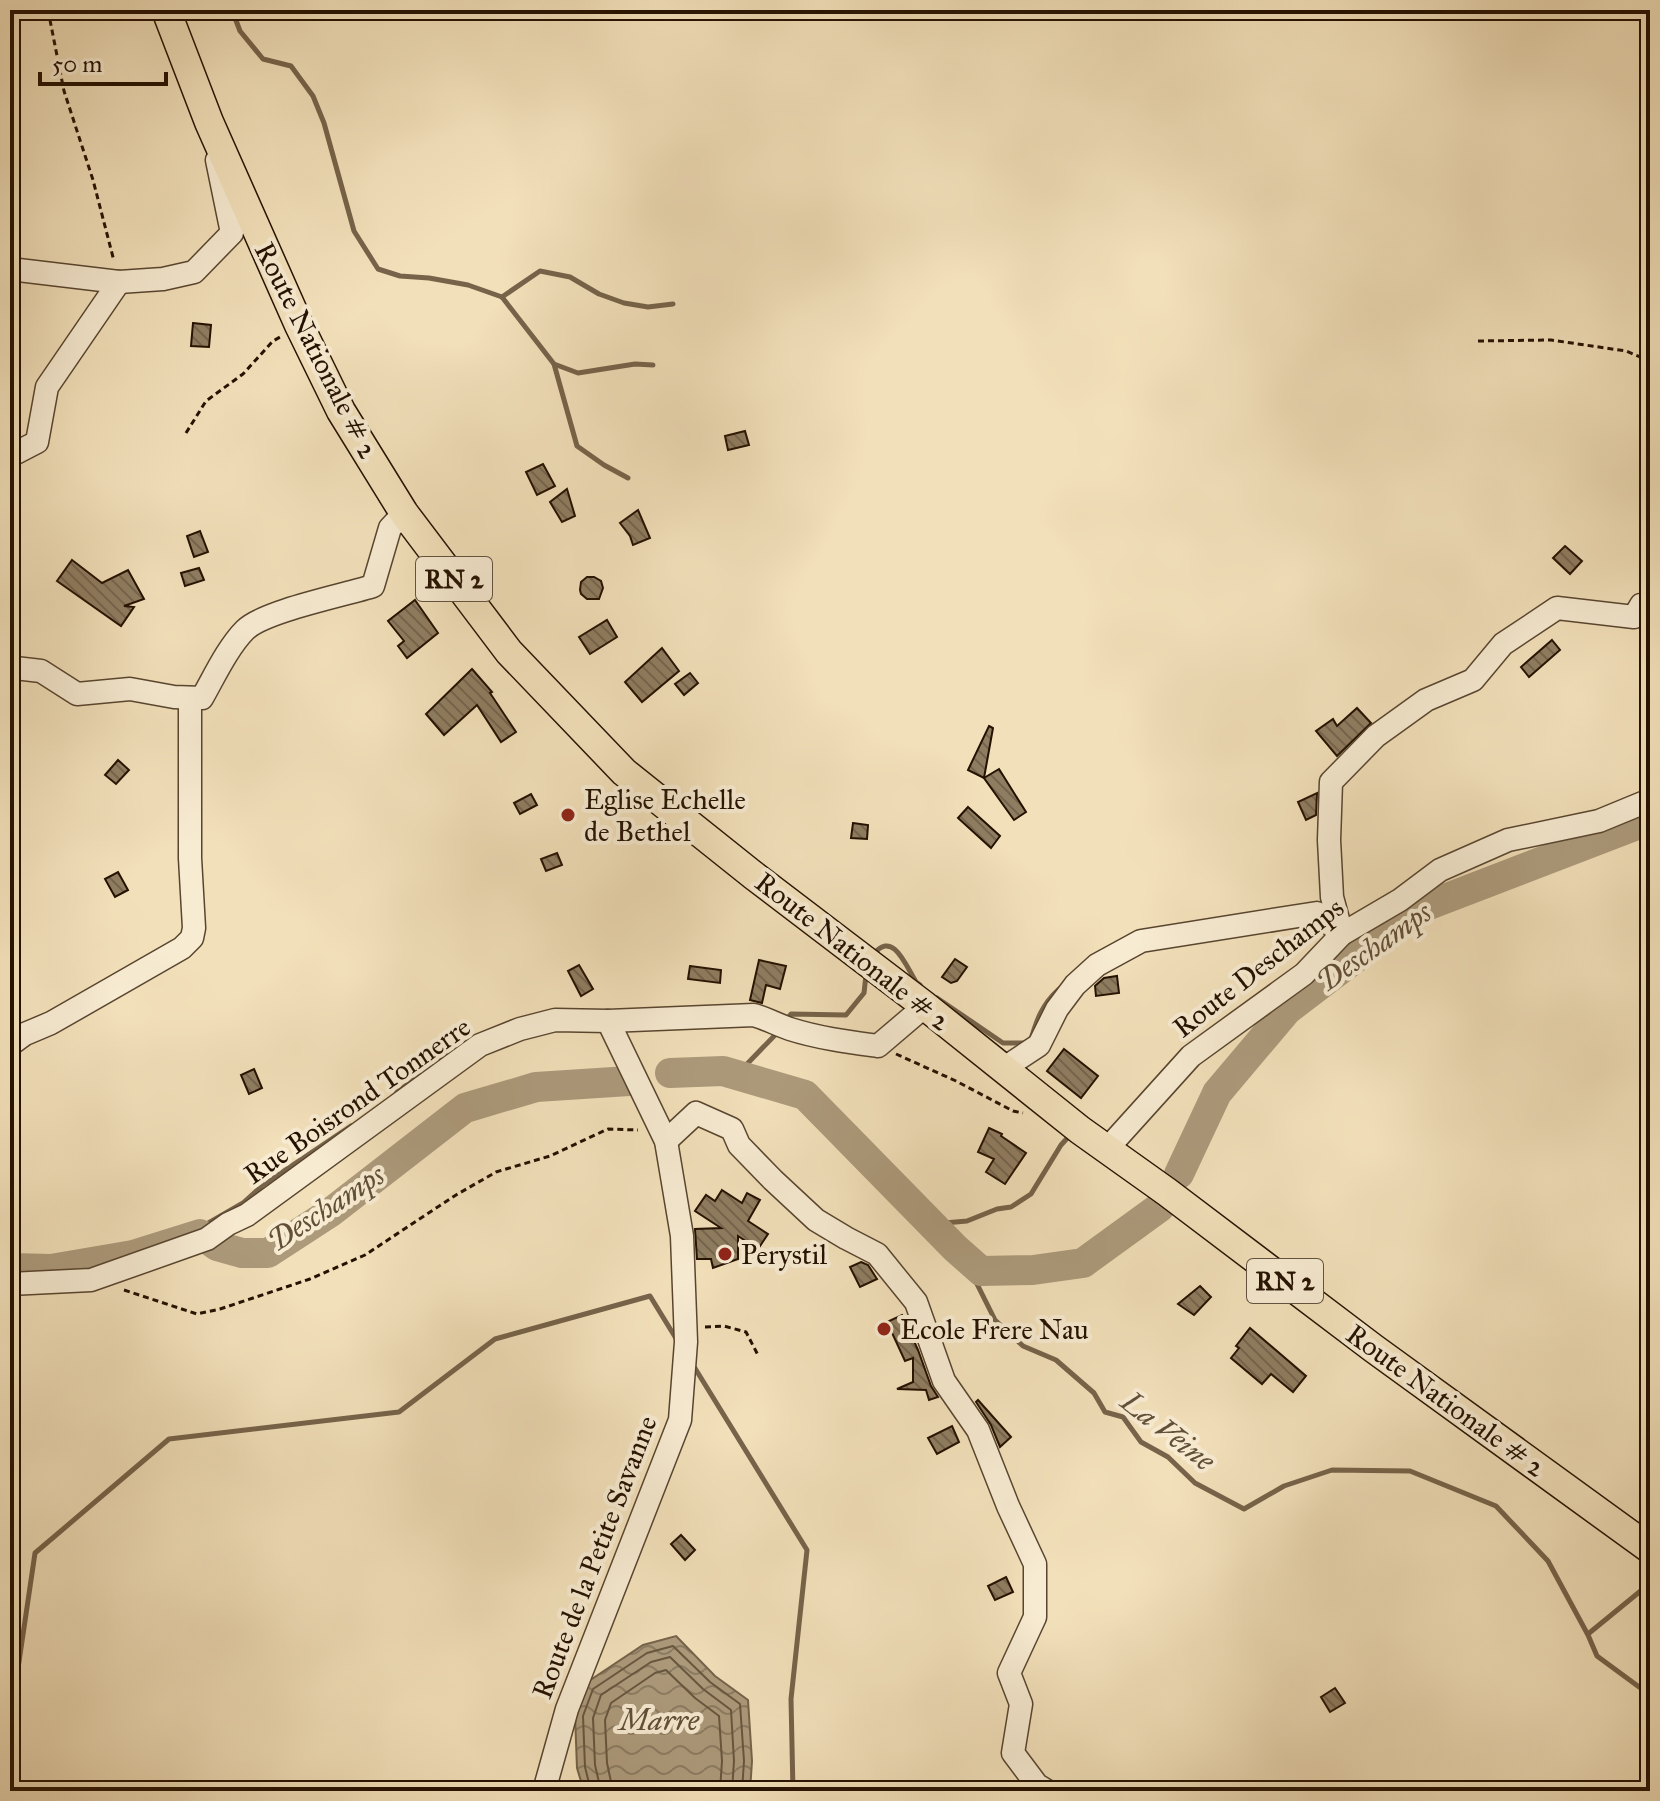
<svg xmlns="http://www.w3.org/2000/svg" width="1660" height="1801" viewBox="0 0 1660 1801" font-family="'IM FELL Great Primer',serif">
<defs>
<pattern id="water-waves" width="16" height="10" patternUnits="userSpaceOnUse" patternTransform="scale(2)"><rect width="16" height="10" fill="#ac9a7b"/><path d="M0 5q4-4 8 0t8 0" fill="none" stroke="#8c7c62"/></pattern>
<pattern id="building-back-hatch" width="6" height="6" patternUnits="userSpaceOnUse" patternTransform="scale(2)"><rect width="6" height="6" fill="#8f7d61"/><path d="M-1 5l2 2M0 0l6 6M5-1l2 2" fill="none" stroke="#75654e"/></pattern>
</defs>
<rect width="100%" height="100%" fill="#f2e0ba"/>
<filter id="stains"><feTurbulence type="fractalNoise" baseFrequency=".0025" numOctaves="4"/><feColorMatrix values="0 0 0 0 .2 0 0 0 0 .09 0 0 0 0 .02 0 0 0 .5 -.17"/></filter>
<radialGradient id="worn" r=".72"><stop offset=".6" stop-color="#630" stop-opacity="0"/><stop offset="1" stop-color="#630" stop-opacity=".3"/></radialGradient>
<polygon fill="url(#water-waves)" stroke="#76634a" stroke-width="2" points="676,1636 715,1676 748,1700 752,1761 750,1791 584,1791 577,1768 575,1715 586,1683 643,1645"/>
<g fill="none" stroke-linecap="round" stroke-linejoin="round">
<g stroke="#68563e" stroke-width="2">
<polyline points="591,1791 585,1767 583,1716 593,1689 647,1653 673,1646 710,1682 740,1704 744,1761 742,1791"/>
<polyline points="601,1791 595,1765 593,1718 601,1695 651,1662 670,1657 703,1689 731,1710 734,1761 732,1791"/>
<polyline points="613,1791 607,1763 605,1720 611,1703 655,1673 666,1670 695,1698 719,1716 722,1761 720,1791"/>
</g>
<g stroke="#76634a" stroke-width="5">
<polyline points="232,10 240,31 263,59 291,66 313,96 324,123 354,231 378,269 400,276 429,278 468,285 502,297 554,364 578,373 635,364 653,365"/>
<polyline points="502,297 540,271 570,277 599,294 624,303 648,307 673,304"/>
<polyline points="554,364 577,446 604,465 628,478"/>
<path d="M874,954C893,930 906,966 916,982L920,985"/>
<path d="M937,998L1003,1043H1030C1036,1021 1042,1004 1059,989"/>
<polyline points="786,1020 791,1014 846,1015 864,993 866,975"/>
<polyline points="740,1076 747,1064 778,1032"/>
<polyline points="397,1092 454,1051"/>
<polyline points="933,1224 967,1221 997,1209 1011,1207 1031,1194 1061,1145 1071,1134"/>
<polyline points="186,1236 243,1203 263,1185 351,1126"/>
<polyline points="955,1248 970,1270 995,1320 1023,1346 1056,1360 1094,1393 1105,1412 1123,1417 1141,1442 1168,1457 1195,1483 1244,1509 1284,1486 1332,1470 1410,1471 1496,1506 1548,1561 1588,1635 1597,1656 1650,1695"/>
<polyline points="693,1365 807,1550 791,1699 793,1791"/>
<polyline points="1588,1634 1643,1589"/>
<polyline points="10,1723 35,1553 169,1439 399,1412 495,1339 650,1296 677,1340"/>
</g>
<g stroke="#ac9a7b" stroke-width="30">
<polyline points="670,1073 723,1071 805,1095 955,1248 981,1271 1033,1270 1083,1263 1160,1207"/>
<polyline points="1179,1174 1217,1093 1287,1010 1421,908 1650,820"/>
<polyline points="10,1268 51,1269 133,1255 200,1234 217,1246 242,1253 268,1253 331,1212 465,1108 536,1087 629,1081"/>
</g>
</g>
<g fill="url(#building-back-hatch)" stroke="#241101" stroke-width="2">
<polygon points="193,323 211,325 209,347 191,346"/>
<polygon points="745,431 749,445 728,450 725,436"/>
<polygon points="543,464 555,486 537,495 526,472"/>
<polygon points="567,489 575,516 562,522 550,502"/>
<polygon points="638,510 650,538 633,545 630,536 620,523"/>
<polygon points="200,531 208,552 194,557 187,536"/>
<polygon points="1565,546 1582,561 1570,574 1553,558"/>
<polygon points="72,560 102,583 128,570 144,599 124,606 134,607 121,626 57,581"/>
<polygon points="199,568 204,580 185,586 181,573"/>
<polygon points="587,577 594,577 601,581 603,588 599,599 587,599 581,594 580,590 581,582"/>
<polygon points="415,600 438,633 407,658 398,646 404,641 388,621"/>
<polygon points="607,620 617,637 590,654 579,637"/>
<polygon points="1552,640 1560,650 1529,677 1521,667"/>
<polygon points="662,648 679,671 642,702 625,682"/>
<polygon points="472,669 492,692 490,693 516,732 501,742 477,705 444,735 426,714"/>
<polygon points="690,673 698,683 684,695 675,684"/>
<polygon points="1357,708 1371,723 1337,756 1316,731 1333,719 1337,726"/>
<polygon points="989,726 993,728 984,778 968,770"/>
<polygon points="118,760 129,770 116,784 105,775"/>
<polygon points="999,769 1026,812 1014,820 984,778"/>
<polygon points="1317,793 1316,815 1306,820 1298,802"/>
<polygon points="531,794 537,805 520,814 514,803"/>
<polygon points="968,807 1000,836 991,848 958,818"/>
<polygon points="853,823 868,825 867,839 851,838"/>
<polygon points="557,853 562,865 546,871 541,859"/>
<polygon points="118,872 128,890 115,897 105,879"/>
<polygon points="955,959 967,967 957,981 951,983 942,977"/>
<polygon points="759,960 786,966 780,989 766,985 762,1003 750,1000"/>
<polygon points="579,965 593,989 581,996 568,971"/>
<polygon points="690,966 721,970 720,983 688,979"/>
<polygon points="1117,976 1119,993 1096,996 1095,986 1104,978"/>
<polygon points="1064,1049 1098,1076 1081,1098 1047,1071"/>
<polygon points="254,1069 262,1088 249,1094 241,1075"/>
<polygon points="989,1128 1002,1134 1001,1136 1026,1153 1005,1184 986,1172 994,1159 978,1152"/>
<polygon points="722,1190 742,1203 747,1193 760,1200 748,1221 768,1234 758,1249 738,1236 738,1259 713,1268 711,1259 697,1259 695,1229 721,1228 695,1211 706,1195 715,1201"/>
<polygon points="861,1262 868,1265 877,1279 860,1287 850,1267"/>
<polygon points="1200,1286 1211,1297 1194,1315 1178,1304"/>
<polygon points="902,1315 918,1350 931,1386 938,1397 929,1400 926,1390 897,1389 913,1382 913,1358 905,1361 887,1322"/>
<polygon points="1250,1328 1306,1376 1293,1392 1271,1374 1262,1384 1231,1358 1239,1348 1236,1346"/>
<polygon points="978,1400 1011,1437 1000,1447 991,1425 976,1402"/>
<polygon points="952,1426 959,1442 937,1454 928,1438"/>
<polygon points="681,1535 695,1550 685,1560 671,1544"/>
<polygon points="1006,1577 1013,1592 995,1600 988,1586"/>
<polygon points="1335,1688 1345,1703 1330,1712 1321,1697"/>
</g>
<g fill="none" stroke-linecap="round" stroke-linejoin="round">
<g stroke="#58452f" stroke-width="25">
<g id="minor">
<polyline points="10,269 119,282 163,279 194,272 232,233 217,160"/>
<polyline points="10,456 37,442 47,387 119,282"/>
<path d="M10,672L15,668L41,671L77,694L130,689L174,697L202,698C214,677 228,647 245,630C264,611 345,595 373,586L390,528L404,513"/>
<polyline points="10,1045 25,1034 51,1023 182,948 192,938 194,928 190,858 190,698"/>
<polyline points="1003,1069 1039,1045 1057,1009 1075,985 1097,965 1141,941 1317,913 1342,934 1332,897 1329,840 1331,782 1376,736 1426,700 1473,680 1503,644 1557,608 1634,617 1641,605 1650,606"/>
<polyline points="666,1141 696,1113 732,1129 739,1145 773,1180 816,1220 846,1238 877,1254 916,1302 944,1381 978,1430 1008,1506 1035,1564 1035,1617 1009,1673 1021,1704 1013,1753 1037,1785 1047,1791"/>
<polyline points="1107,1149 1191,1056 1304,974 1342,934 1400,900 1440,870 1508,840 1599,821 1650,800"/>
<path d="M10,1284L91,1280L207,1239L228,1224L247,1215L480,1045L520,1029L555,1020L608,1021L754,1015C767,1019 778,1025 790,1029C818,1038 849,1042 878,1046L925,1006"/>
<polyline points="544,1791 567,1709 680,1420 686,1342 682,1236 666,1141 608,1021"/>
</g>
</g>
<g stroke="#241101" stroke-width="31">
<polyline id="major" points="166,10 209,122 299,325 341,411 404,513 509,652 624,772 753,875 925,1006 1080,1130 1167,1192 1373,1348 1650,1549"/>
</g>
<g stroke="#241101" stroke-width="3" stroke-dasharray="6 4" stroke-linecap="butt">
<polyline points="48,10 64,91 93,180 114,261"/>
<polyline points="1478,341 1551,340 1626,351 1650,361"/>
<polyline points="186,433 206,401 243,374 273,341 282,336"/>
<polyline points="896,1054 956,1081 1013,1111 1023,1113"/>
<polyline points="124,1290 197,1314 220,1309 310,1279 365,1255 456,1195 496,1172 550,1156 608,1129 638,1130"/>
<polyline points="705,1327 724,1326 746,1332 759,1357"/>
</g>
<use href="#minor" stroke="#f7ebd2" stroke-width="22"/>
<use href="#major" stroke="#f2e0ba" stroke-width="28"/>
</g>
<g fill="#8f2418" stroke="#f7ebd2" stroke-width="3">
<circle cx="568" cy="815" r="8"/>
<circle cx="725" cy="1254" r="8"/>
<circle cx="884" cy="1329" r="8"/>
</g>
<g text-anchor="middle" stroke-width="8" stroke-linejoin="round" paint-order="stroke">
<g fill="#f7ebd2" stroke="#635240" stroke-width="2">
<rect x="416" y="557" width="76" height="44" rx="6"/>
<rect x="1247" y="1259" width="76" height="44" rx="6"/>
</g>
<g font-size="26" font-weight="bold" fill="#241101">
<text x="454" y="588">RN 2</text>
<text x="1285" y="1290">RN 2</text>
</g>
<g font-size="28" fill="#241101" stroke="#f7ebd2">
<text transform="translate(317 350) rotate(63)" y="10">Route Nationale # 2</text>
<text transform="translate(853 951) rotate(38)" y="10">Route Nationale # 2</text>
<text transform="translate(1258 967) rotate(-38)" y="10">Route Deschamps</text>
<text transform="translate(357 1100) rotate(-35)" y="10">Rue Boisrond Tonnerre</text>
<text transform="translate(1446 1400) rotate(36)" y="10">Route Nationale # 2</text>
<text transform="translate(594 1557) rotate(-69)" y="10">Route de la Petite Savanne</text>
</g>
<g font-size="28" fill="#241101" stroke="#f7ebd2" text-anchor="start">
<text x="584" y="809">Eglise Echelle<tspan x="584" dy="32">de Bethel</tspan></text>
<text x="741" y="1264">Perystil</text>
<text x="900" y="1339">Ecole Frere Nau</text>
</g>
<g font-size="30" font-style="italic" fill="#614f38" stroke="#f7ebd2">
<text transform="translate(1374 947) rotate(-35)" y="10">Deschamps</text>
<text transform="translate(326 1208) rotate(-33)" y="10">Deschamps</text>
<text transform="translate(1168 1431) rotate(38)" y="10">La Veine</text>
<text x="659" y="1730">Marre</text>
</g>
</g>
<rect width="1660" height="1801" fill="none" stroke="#f2e0ba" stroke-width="40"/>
<rect x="12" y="12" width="1636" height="1777" fill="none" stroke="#241101" stroke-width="4"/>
<rect x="20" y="20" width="1620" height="1761" fill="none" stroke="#241101" stroke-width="2"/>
<path d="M40 72v12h126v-12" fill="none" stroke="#241101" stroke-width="4"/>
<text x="52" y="72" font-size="24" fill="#241101" stroke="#f7ebd2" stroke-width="6" paint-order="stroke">50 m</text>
<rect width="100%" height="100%" filter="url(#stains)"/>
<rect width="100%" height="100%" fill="url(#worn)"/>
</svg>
